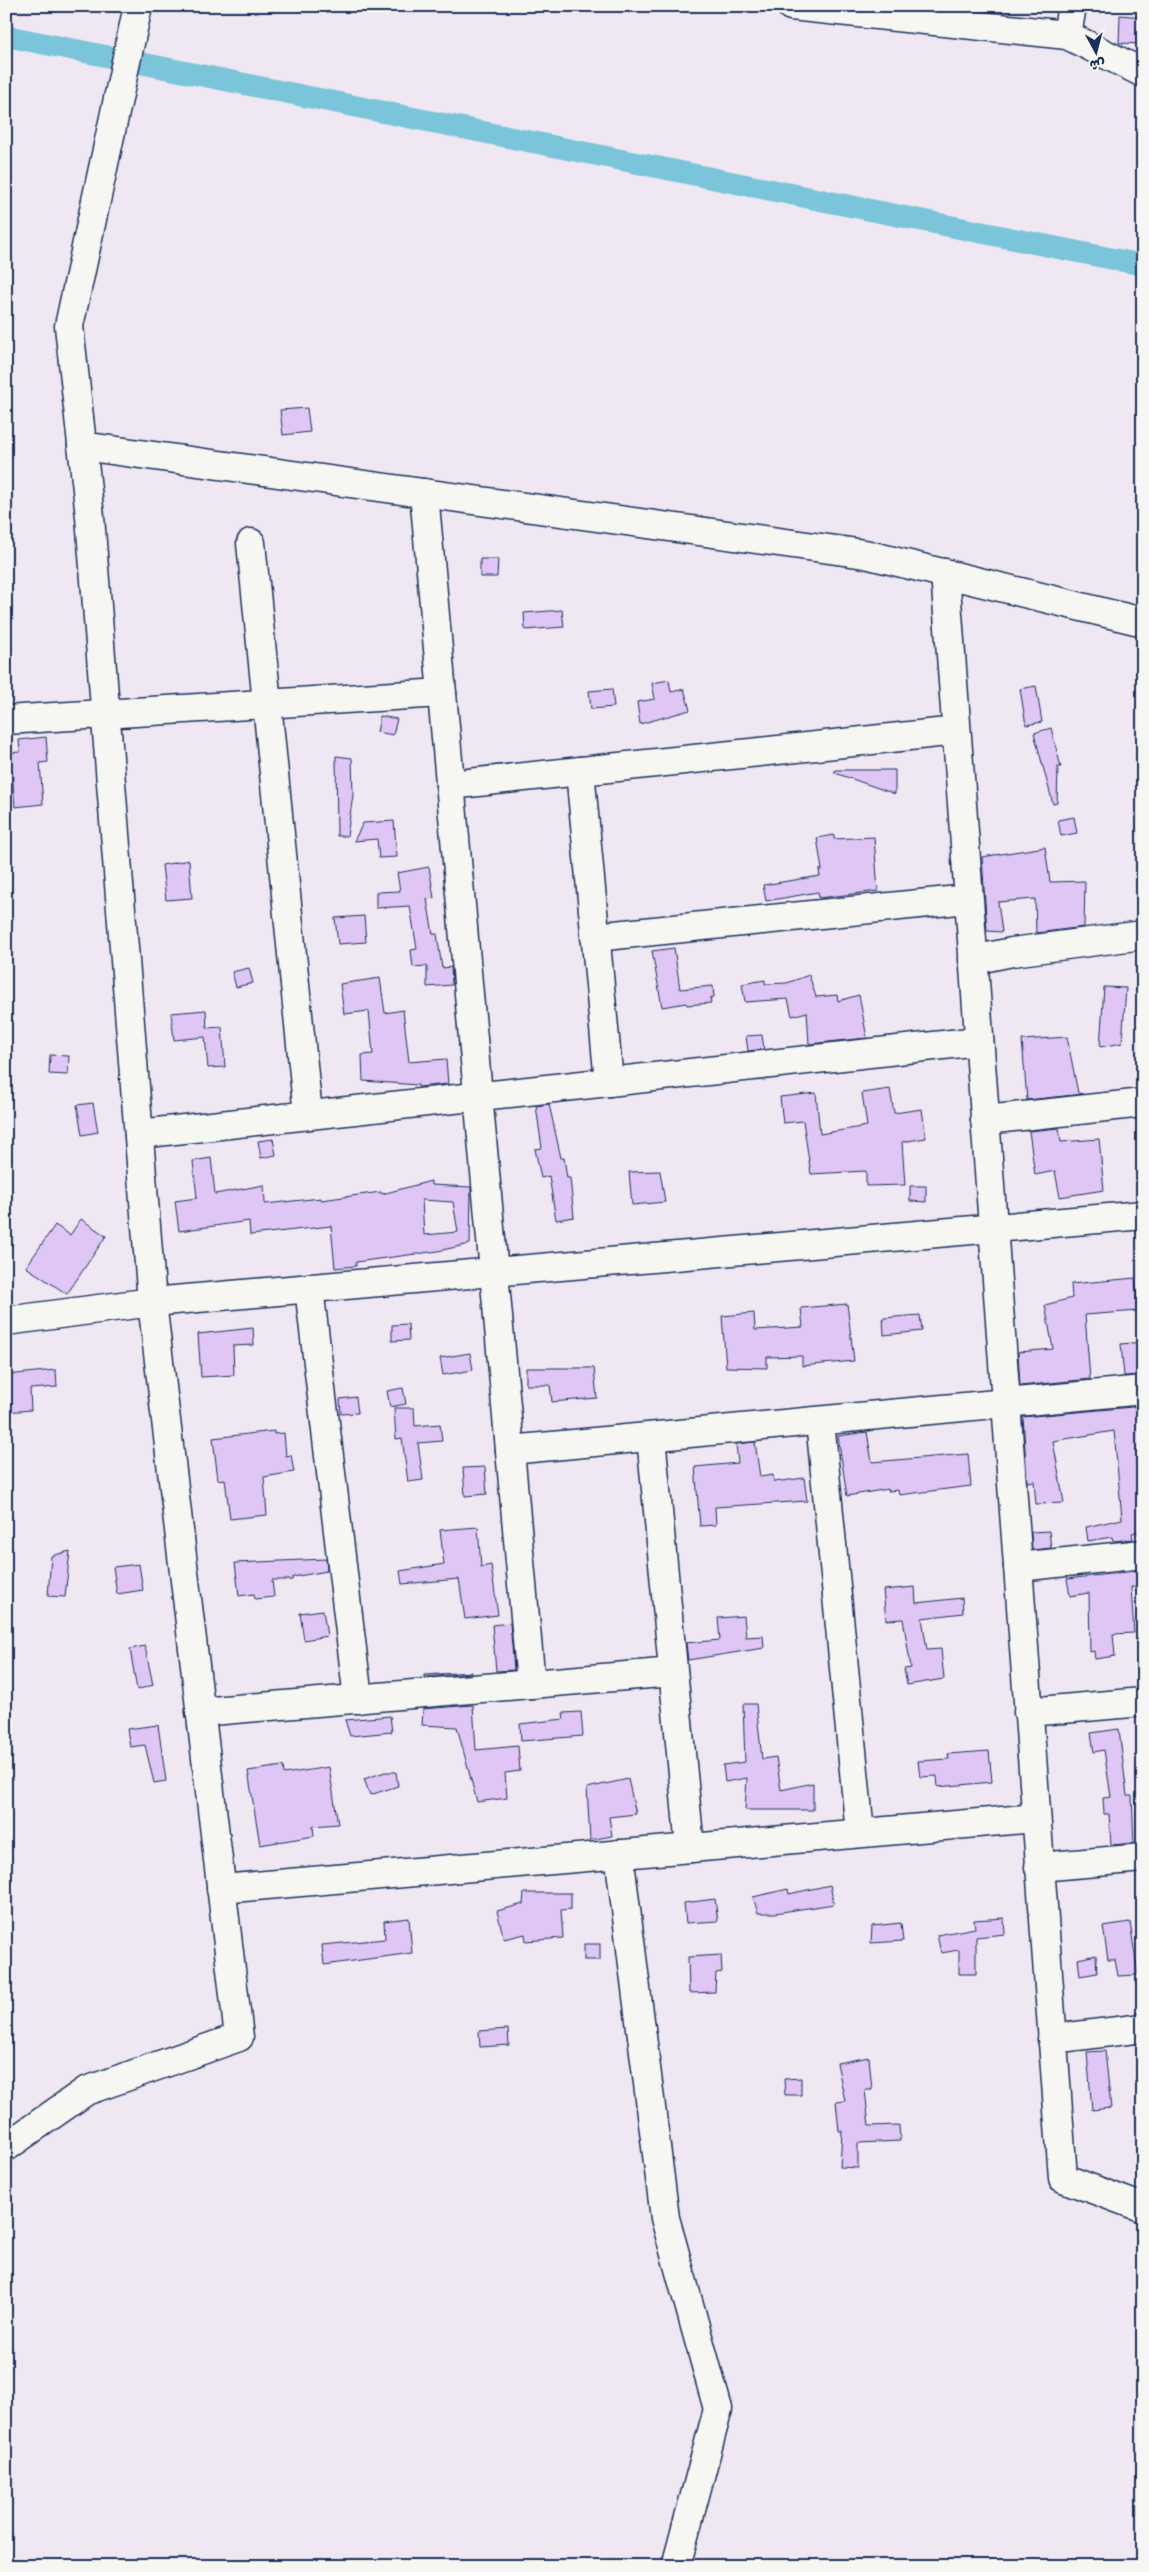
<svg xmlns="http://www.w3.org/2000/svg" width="1149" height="2572" viewBox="0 0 1149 2572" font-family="Dekko,'Playpen Sans Arabic',sans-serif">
<rect width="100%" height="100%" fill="#efe8f3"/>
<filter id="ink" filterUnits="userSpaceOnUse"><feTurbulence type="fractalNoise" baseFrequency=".02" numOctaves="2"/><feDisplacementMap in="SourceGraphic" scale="10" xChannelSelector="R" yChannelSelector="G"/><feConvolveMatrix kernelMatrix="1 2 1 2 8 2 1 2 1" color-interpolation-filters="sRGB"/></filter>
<g filter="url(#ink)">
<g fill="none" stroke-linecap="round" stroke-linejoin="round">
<polyline stroke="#7ac5da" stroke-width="22" points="6,36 1143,265"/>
</g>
<g fill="#dfc6f5" stroke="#1b2f5e" fill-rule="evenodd">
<polygon points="1120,15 1143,17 1143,44 1119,43"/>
<polygon points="307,408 310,432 283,435 280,410"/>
<polygon points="480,559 498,559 497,577 480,577"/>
<polygon points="562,610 564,627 525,630 524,613"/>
<polygon points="669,680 671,692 684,689 690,710 640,724 637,702 655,699 652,683"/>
<polygon points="1036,686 1042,722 1026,725 1020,689"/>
<polygon points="612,689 614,707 591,709 589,691"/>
<polygon points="380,716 397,719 393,735 377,732"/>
<polygon points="1051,728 1061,767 1058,767 1057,803 1053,804 1034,733"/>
<polygon points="46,737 48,762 40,763 43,804 15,807 12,771 6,771 6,753 20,752 19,740"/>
<polygon points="336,756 352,758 353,795 347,836 337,836"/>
<polygon points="835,770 895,770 895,794 835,773"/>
<polygon points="1074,817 1077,833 1061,836 1058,820"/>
<polygon points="394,821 397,857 379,858 377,839 354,841 363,823"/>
<polygon points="834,835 834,839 874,837 878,891 819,898 818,892 766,901 763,885 820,876 819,870 822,870 817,838"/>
<polygon points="1045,847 1050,882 1085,881 1084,927 1036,933 1035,899 998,902 1002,932 987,931 982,857"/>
<polygon points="189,860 192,898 166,900 162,865"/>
<polygon points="429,867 434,898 427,899 433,934 437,934 442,968 451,967 452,985 427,987 427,966 413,967 411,950 417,949 410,906 376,908 376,892 400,891 397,873"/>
<polygon points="364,916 366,942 338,944 335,918"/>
<polygon points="674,948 680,989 713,986 714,997 710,998 711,1003 687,1005 686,1003 662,1007 652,951"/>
<polygon points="249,968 253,983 236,987 232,972"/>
<polygon points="809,975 816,997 837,995 838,1001 859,995 867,1038 809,1044 807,1012 792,1016 788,999 745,1002 742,984 765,980 765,984 787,983"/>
<polygon points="380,978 385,1013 403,1010 409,1062 446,1059 448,1084 418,1087 418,1085 363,1081 362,1055 373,1054 369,1011 344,1014 340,984"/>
<polygon points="1104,987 1126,988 1122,1043 1100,1047"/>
<polygon points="206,1010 207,1028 222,1027 225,1067 208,1068 205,1037 174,1040 171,1013"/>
<polygon points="762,1035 764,1049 748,1051 746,1036"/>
<polygon points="1067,1037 1078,1093 1083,1094 1027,1100 1022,1040"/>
<polygon points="50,1055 69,1056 68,1075 49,1074"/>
<polygon points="890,1089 894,1113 922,1109 926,1138 902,1142 905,1185 866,1186 866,1171 811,1174 803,1121 783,1123 780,1097 816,1093 820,1134 867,1126 862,1093"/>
<polygon points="93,1103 98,1132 82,1135 77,1105"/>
<polygon points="549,1104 561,1158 564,1158 567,1178 570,1178 574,1217 556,1220 549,1176 541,1178 535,1149 542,1148 536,1106"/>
<polygon points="1059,1128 1061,1142 1099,1139 1104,1190 1060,1197 1055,1171 1035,1175 1029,1131"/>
<polygon points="273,1139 276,1155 261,1158 258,1141"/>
<path d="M211,1158L215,1194L264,1185L265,1204L321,1198V1200L381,1192L382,1194L431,1181V1185L471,1187L470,1244L438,1251L356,1262V1266L335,1268L331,1226L250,1235L249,1221L179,1231L175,1201L197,1198L193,1161ZM422,1200L453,1202L458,1232L424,1235Z"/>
<polygon points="660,1171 665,1202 632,1205 629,1172"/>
<polygon points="910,1186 926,1186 926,1202 910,1201"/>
<polygon points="81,1219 106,1236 67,1294 26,1267 55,1225 70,1235"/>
<polygon points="1135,1278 1138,1311 1085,1315 1090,1379 1020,1386 1018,1352 1053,1349 1045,1305 1072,1298 1071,1284"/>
<polygon points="847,1304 854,1361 802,1366 802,1356 767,1357 767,1368 726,1367 722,1316 754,1313 755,1330 803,1327 801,1308"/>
<polygon points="920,1315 922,1331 884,1335 883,1318"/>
<polygon points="408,1324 409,1340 392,1341 392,1325"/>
<polygon points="253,1328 254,1345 233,1346 234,1375 201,1377 198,1334"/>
<polygon points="1143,1342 1143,1375 1124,1376 1121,1344"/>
<polygon points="470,1353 473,1370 443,1375 440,1358"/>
<polygon points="526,1368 594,1368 597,1398 552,1402 550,1385 526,1385"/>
<polygon points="56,1370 57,1387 30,1389 31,1410 6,1412 6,1375"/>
<polygon points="403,1388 406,1404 390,1407 387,1391"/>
<polygon points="356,1397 358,1413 341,1414 340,1399"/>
<polygon points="1143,1406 1143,1531 1132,1533 1133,1539 1113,1541 1112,1537 1088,1541 1086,1527 1122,1519 1114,1431 1053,1441 1064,1503 1036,1504 1034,1481 1027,1482 1023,1417"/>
<polygon points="394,1408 414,1408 415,1426 440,1424 442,1441 418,1443 423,1480 408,1482 402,1438 396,1439"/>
<polygon points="274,1431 274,1434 284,1433 286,1456 291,1455 294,1472 264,1477 267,1515 230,1519 225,1479 218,1480 213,1438"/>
<polygon points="867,1432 872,1462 968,1454 971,1486 899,1495 898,1490 888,1491 888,1489 847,1496 838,1436"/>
<polygon points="755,1442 760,1477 773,1475 774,1482 804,1478 807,1501 715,1507 716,1525 700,1526 695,1467 738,1463 736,1444"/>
<polygon points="485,1467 487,1494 465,1496 463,1468"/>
<polygon points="478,1527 481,1567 491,1565 498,1615 465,1619 459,1579 402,1584 400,1571 444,1564 440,1530"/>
<polygon points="1049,1531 1051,1548 1032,1550 1031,1532"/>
<polygon points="70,1551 65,1597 48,1596 51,1556"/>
<polygon points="326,1559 327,1571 293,1577 292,1580 272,1580 274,1597 255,1599 254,1594 239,1596 235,1563"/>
<polygon points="139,1564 143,1590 117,1594 113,1567"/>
<polygon points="1143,1570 1143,1588 1131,1587 1134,1633 1113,1634 1115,1656 1095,1659 1094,1651 1090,1652 1089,1593 1070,1596 1067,1579"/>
<polygon points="915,1587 916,1603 962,1598 963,1613 922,1618 927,1650 941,1649 944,1679 907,1685 904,1669 911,1668 903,1619 886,1620 883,1590"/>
<polygon points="323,1610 327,1636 304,1640 300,1613"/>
<polygon points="744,1616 746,1637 763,1636 764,1648 688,1660 686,1643 720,1640 718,1618"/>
<polygon points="510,1623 514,1670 496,1671 492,1625"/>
<polygon points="145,1646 153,1685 137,1690 130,1649"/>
<polygon points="471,1672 471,1673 424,1677 424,1675"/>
<polygon points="743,1704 756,1704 762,1759 776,1757 781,1790 813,1783 813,1810 745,1810 747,1778 725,1782 723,1765 745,1762"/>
<polygon points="473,1705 476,1750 518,1746 520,1771 505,1773 507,1798 477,1802 457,1727 422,1725 423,1709"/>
<polygon points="581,1712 583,1736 521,1741 520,1724 564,1719 563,1713"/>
<polygon points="390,1716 392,1732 350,1736 345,1720"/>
<polygon points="158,1725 166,1781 154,1783 145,1745 130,1747 127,1729"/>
<polygon points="1119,1729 1127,1796 1132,1796 1134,1843 1111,1845 1109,1814 1104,1814 1103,1798 1111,1797 1104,1750 1094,1752 1091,1733"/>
<polygon points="989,1751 992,1782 938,1787 937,1776 920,1777 918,1761 949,1759 948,1754"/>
<polygon points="283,1766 284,1774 329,1767 338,1824 313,1826 314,1836 260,1845 248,1771"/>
<polygon points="385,1772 396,1772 398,1786 370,1795 364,1779"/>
<polygon points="628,1779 636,1814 609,1817 612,1836 590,1840 587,1788"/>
<polygon points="830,1885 834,1904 775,1913 758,1913 753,1897 788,1889 789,1894"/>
<polygon points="524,1893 571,1893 571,1909 561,1910 563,1938 526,1941 525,1934 504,1939 497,1911 523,1904"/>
<polygon points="715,1899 718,1921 686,1923 684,1903"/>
<polygon points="409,1918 412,1953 324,1965 322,1945 385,1939 384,1921"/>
<polygon points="1004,1918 1005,1934 976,1937 976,1974 959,1974 959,1950 941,1953 937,1935 975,1928 974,1920"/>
<polygon points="1130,1922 1138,1975 1118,1976 1115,1960 1108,1960 1103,1926"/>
<polygon points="901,1923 903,1941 871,1943 872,1926"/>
<rect x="584" y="1944" width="16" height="16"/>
<polygon points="721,1955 722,1972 716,1973 715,1992 689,1993 688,1957"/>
<polygon points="1096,1955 1097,1973 1080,1976 1078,1959"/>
<polygon points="508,2029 509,2045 480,2047 479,2031"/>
<polygon points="1105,2051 1111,2108 1092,2110 1087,2052"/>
<polygon points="869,2057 872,2090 865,2090 869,2126 899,2125 900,2141 858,2143 858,2168 840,2167 842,2131 839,2131 836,2102 845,2101 837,2063"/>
<polygon points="801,2078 801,2095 785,2095 784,2079"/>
</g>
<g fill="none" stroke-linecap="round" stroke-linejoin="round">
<g stroke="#1b2f5e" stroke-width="31">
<g id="minor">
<polyline points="138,6 69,326 90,517 152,1302 1143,1215"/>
<polyline points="791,6 1067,35 1143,73"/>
<polyline points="1067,35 1072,6"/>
<polyline points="82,446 865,554 1143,622"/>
<polyline points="424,493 531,1684"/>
<polyline points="251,543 308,1115"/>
<polyline points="945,573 1063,2178 1143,2208"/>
<polyline points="6,720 442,693"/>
<polyline points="580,771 609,1082"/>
<polyline points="450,785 956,731"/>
<polyline points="595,937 968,899"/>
<polyline points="973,960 1012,952 1143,935"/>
<polyline points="985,1120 1143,1103"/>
<polyline points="139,1134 979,1041"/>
<polyline points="309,1288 358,1699"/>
<polyline points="6,1321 152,1302 239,2037 86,2091 6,2147"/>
<polyline points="820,1421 860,1833"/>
<polyline points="651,1437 690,1848"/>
<polyline points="510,1450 1143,1390"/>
<polyline points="1018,1567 1143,1554"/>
<polyline points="200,1712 673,1672"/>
<polyline points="1028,1712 1143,1702"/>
<polyline points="619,1854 665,2218 718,2409 676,2566"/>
<polyline points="1039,1867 1143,1858"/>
<polyline points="221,1889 1036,1818"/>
<polyline points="1052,2039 1143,2028"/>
</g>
</g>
<use href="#minor" stroke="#f6f6f2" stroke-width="28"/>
</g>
</g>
<rect width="1149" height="2572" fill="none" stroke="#f6f6f2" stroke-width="25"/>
<rect x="12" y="12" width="1124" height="2547" fill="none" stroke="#1b2f5e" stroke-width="2" filter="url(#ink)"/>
<g transform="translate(1096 52) rotate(173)" stroke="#f6f6f2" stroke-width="4" paint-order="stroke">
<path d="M0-4L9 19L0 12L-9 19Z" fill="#1b2f5e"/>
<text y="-8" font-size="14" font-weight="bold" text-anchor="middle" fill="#1b2f5e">ش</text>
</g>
</svg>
